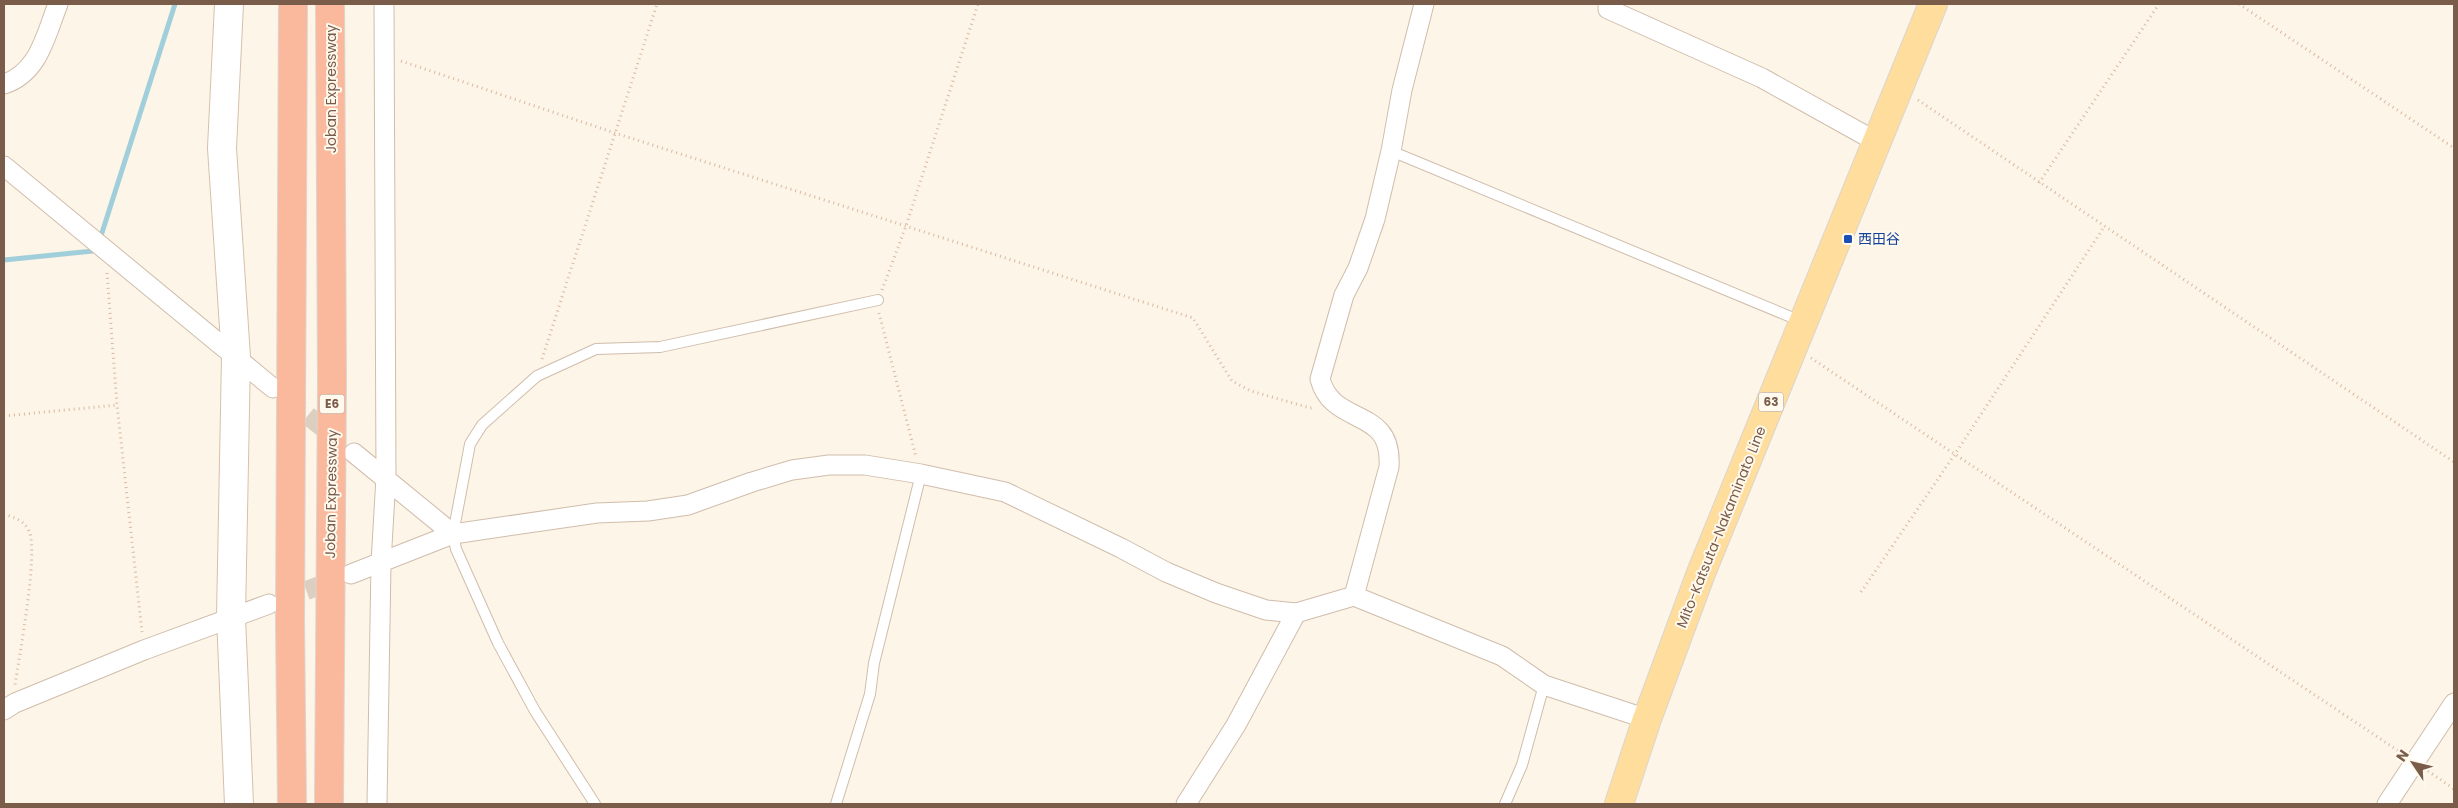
<svg xmlns="http://www.w3.org/2000/svg" width="2458" height="808" viewBox="0 0 2458 808" font-family="Poppins,'Noto Sans JP',sans-serif">
<rect width="100%" height="100%" fill="#fdf5e7"/>
<g fill="none" stroke-linecap="round" stroke-linejoin="round">
<g stroke="#a0cfdb" stroke-width="5">
<polyline points="100,239 175,4"/>
<polyline points="4,260 93,251 95,248"/>
</g>
<g stroke="#dccfc0" stroke-width="19" stroke-dasharray="19 9" stroke-linecap="butt">
<polyline points="286,398 338,440"/>
<polyline points="280,600 341,578"/>
</g>
<g stroke="#d0bdac" stroke-width="12">
<g id="lane">
<polyline points="1391,151 1803,322"/>
<polyline points="595,804 535,711 498,643 456,549 453,534 470,444 482,425 537,376 596,349 660,347 878,300"/>
<polyline points="836,804 870,694 874,663 921,474"/>
<polyline points="1505,804 1522,765 1544,685"/>
</g>
</g>
<g stroke="#d0bdac" stroke-width="21">
<g id="street">
<polyline points="1608,4 1608,9 1762,78 1877,142"/>
<path d="M4,84C39,73 46,34 58,4"/>
<polyline points="4,166 273,388"/>
<polyline points="354,453 453,534"/>
<polyline points="351,574 453,534 597,513 648,511 688,505 752,482 792,470 829,465 865,465 921,474 1005,492 1121,548 1166,572 1216,593 1266,610 1296,613 1354,596 1502,656 1544,685 1647,719"/>
<path d="M1354,596L1389,467C1393,405 1333,428 1320,379L1344,295L1358,268L1375,219L1391,151L1402,90L1424,4"/>
<polyline points="4,710 15,703 144,650 269,604"/>
<polyline points="377,804 381,563 386,477 384,4"/>
<polyline points="1186,804 1236,725 1296,613"/>
<polyline points="2387,804 2454,703"/>
</g>
</g>
<g stroke="#d6c0ac" stroke-width="30">
<polyline id="secondary" points="229,4 222,148 236,357 231,617 239,804"/>
</g>
<g stroke="#dcd5d0" stroke-width="30">
<polyline id="primary" points="1619,804 1647,719 1701,573 1933,4"/>
</g>
<g stroke="#dcd5d0" stroke-width="30">
<g id="highway">
<polyline points="292,804 290,622 293,4"/>
<polyline points="329,804 332,381 330,4"/>
</g>
</g>
<g stroke="#dab8a0" stroke-width="3" stroke-dasharray="1 4" stroke-linecap="butt">
<polyline points="2239,4 2454,148"/>
<polyline points="401,61 615,133 1193,318 1232,381 1251,391 1310,408 1315,407"/>
<polyline points="1918,100 2454,462"/>
<polyline points="2039,183 2159,4"/>
<polyline points="107,273 117,405 142,632"/>
<polyline points="882,290 906,226 978,4"/>
<polyline points="879,313 916,457"/>
<polyline points="1811,358 2400,752"/>
<polyline points="542,359 657,4"/>
<polyline points="4,416 117,405"/>
<path d="M4,514C13,517 24,520 29,531C39,552 19,657 15,685"/>
<polyline points="1861,592 1955,454 2104,227"/>
<polyline points="2428,771 2454,789"/>
</g>
<use href="#lane" stroke="#fff" stroke-width="10"/>
<use href="#street" stroke="#fff" stroke-width="19"/>
<use href="#secondary" stroke="#fff" stroke-width="28"/>
<use href="#primary" stroke="#fedd9d" stroke-width="28"/>
<use href="#highway" stroke="#fab89c" stroke-width="28"/>
</g>
<rect fill="#1a4fb4" stroke="#fff9ee" stroke-width="2" x="1843" y="234" width="10" height="10" rx="2.5"/>
<g text-anchor="middle" stroke-width="4" stroke-linejoin="round" paint-order="stroke">
<g fill="#fff9ee" stroke="#a18b7b" stroke-width="1">
<rect x="1758.5" y="392.5" width="25" height="19" rx="4"/>
<rect x="319.5" y="394.5" width="25" height="19" rx="4"/>
</g>
<g font-size="12" font-weight="bold" fill="#795c4a">
<text x="1771" y="406">63</text>
<text x="332" y="408">E6</text>
</g>
<g font-size="14" fill="#795c4a" stroke="#fff9ee">
<text transform="translate(331 89) rotate(-90)" y="5">Joban Expressway</text>
<text transform="translate(331 494) rotate(-89)" y="5">Joban Expressway</text>
<text transform="translate(1721 527) rotate(-68)" y="5">Mito-Katsuta-Nakaminato Line</text>
</g>
<g font-size="14" fill="#164399" stroke="#fff9ee" text-anchor="start">
<text x="1858" y="244">西田谷</text>
</g>
</g>
<rect width="2458" height="808" fill="none" stroke="#795c4a" stroke-width="10"/>
<g transform="translate(2413 763) rotate(305)" stroke="#fff9ee" stroke-width="4" paint-order="stroke">
<path d="M0-4L9 19L0 12L-9 19Z" fill="#795c4a"/>
<text y="-8" font-size="14" font-weight="bold" text-anchor="middle" fill="#795c4a">N</text>
</g>
</svg>
